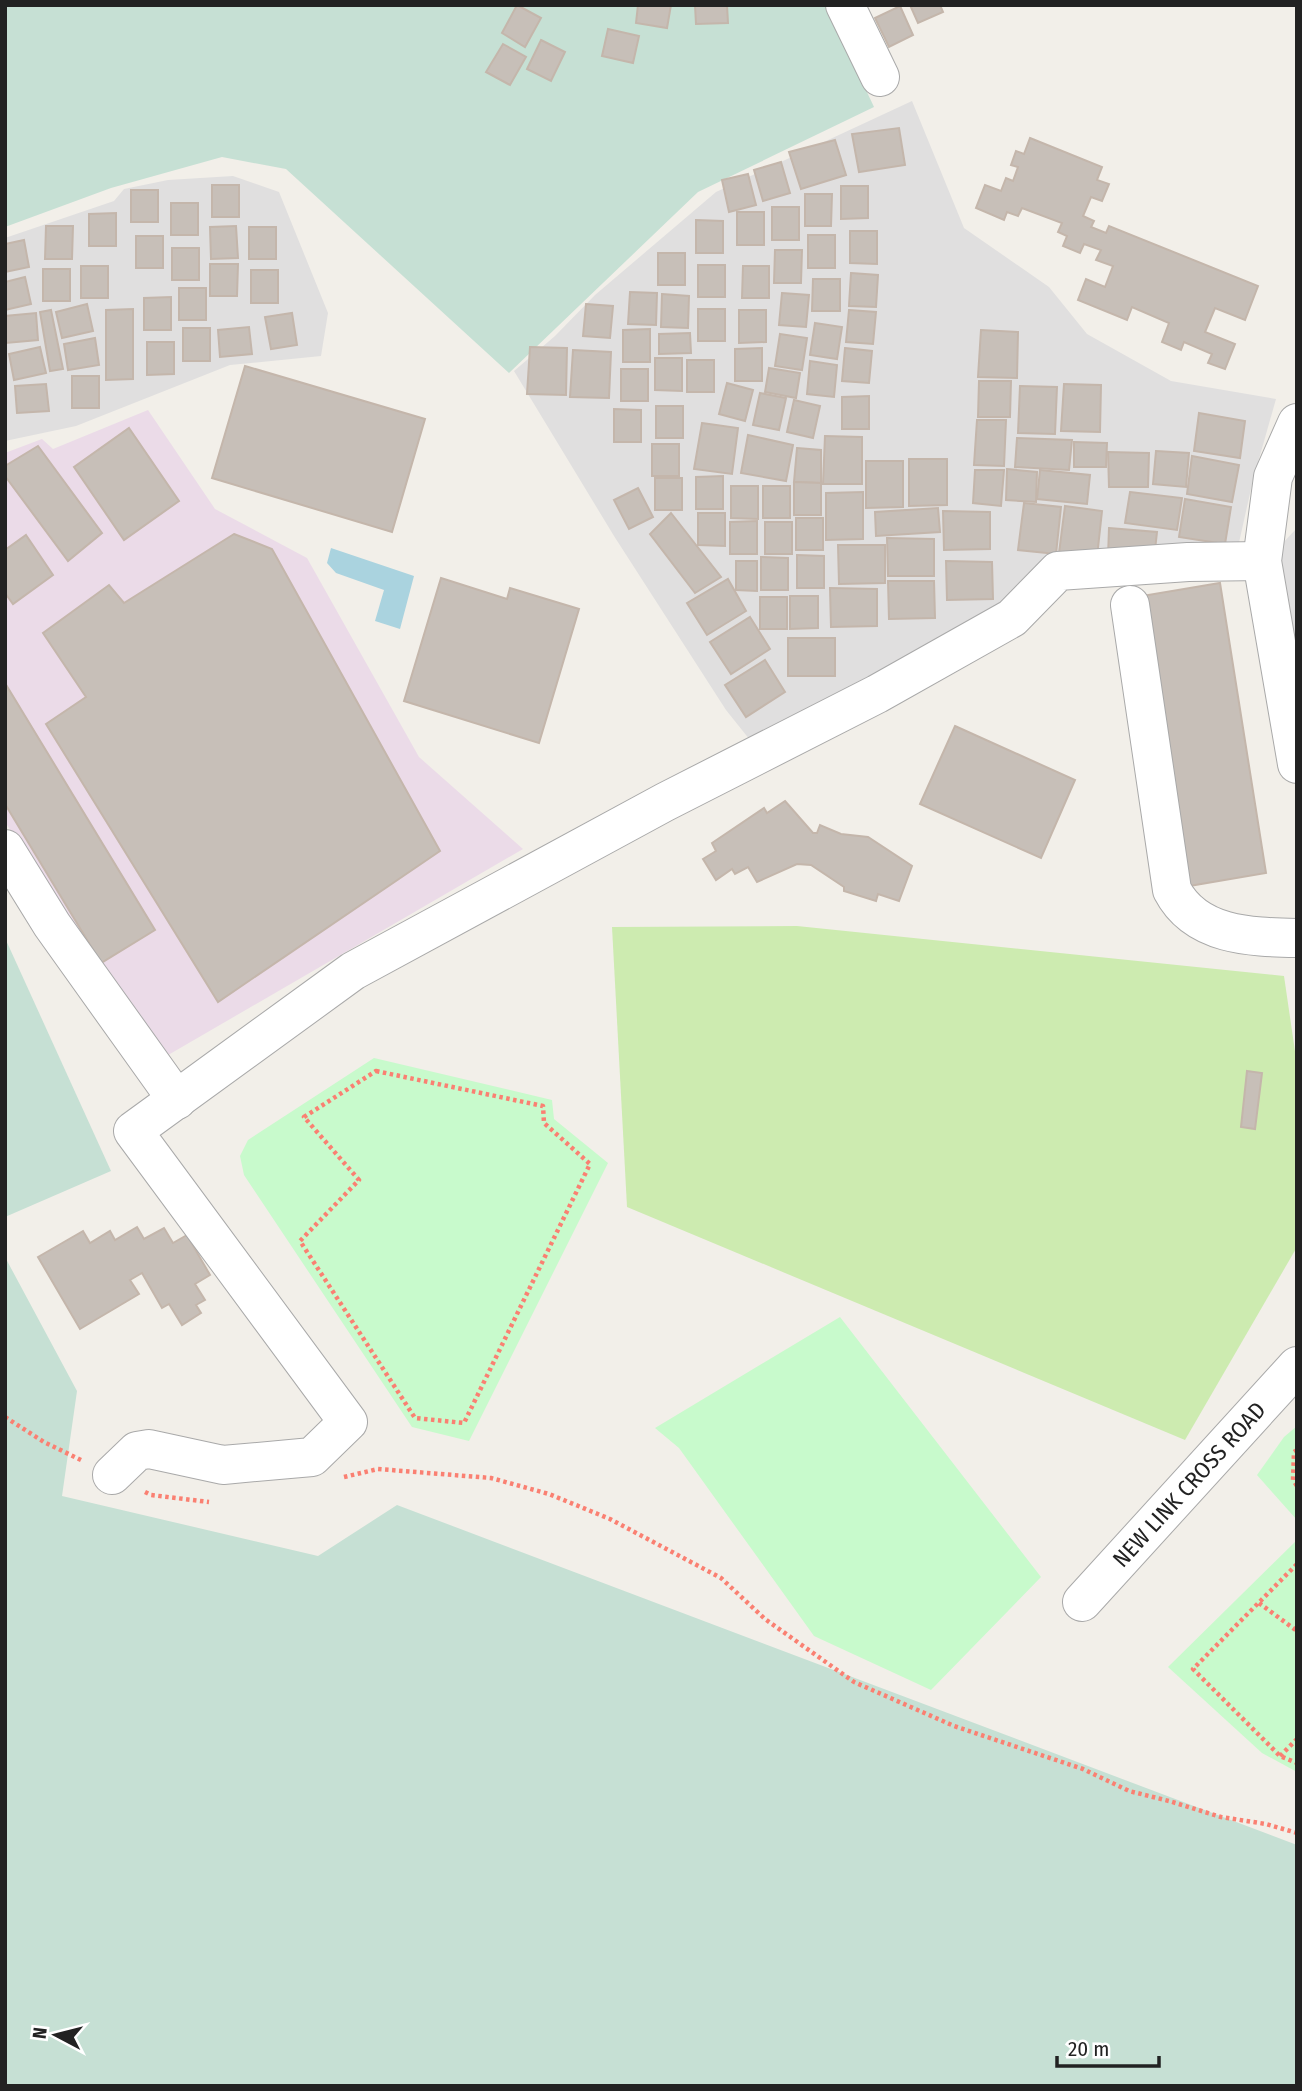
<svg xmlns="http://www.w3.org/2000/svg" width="1302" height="2091" viewBox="0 0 1302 2091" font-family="'Fira Sans Condensed',sans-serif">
<rect width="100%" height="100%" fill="#f2efe9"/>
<g fill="#e0dfdf">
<polygon points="912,101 964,228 1049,287 1087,334 1171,381 1276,399 1253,480 1238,547 1151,563 1000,609 750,740 726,710 614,536 514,371 555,336 595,295 716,192"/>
<polygon points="233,176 279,192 328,313 321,356 230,365 76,426 5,441 5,238 114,201 124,189 168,180"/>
<polygon points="1297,528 1297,699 1288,652 1281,545"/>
</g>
<polygon fill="#ebdbe8" points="148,410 215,509 307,558 419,757 523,849 163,1058 5,822 5,453 42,439 53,449"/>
<polygon fill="#cdebb0" points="797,926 1284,976 1297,1065 1297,1247 1185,1440 627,1207 612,927"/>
<g fill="#c6e0d4">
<polygon points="5,5 826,5 874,107 698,192 509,373 286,169 222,157 111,188 5,227"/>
<polygon points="5,938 111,1171 5,1217"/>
<polygon points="5,1257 77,1391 62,1496 318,1556 397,1505 1297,1845 1297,2086 5,2086"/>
</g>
<g fill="#c8facc">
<polygon points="374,1058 552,1100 554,1119 608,1163 469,1441 412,1427 244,1175 240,1156 248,1140"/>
<polygon points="840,1317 1041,1577 931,1690 814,1636 679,1448 655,1428"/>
<polygon points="1297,1426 1297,1520 1257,1475 1284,1437"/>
<polygon points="1297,1540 1297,1772 1262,1753 1168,1667"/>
</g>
<polygon fill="#aad3df" points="331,548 414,576 400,629 375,621 384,590 336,573 327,563"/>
<g fill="#c7bfb8" stroke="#c4b6ab" stroke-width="2">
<polygon points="517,5 541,18 525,47 502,33"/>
<polygon points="638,5 671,5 667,28 636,23"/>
<polygon points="695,5 727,5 728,23 696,24"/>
<polygon points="910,5 940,5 943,12 918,23"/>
<polygon points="900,6 913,35 889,47 875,18"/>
<polygon points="608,29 639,36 633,63 602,56"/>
<polygon points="541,40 565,52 551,81 527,69"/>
<polygon points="503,44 526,57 510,85 486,72"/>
<polygon points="899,128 905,165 859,172 852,134"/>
<polygon points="1030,138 1102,167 1097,180 1109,184 1102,201 1091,197 1083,216 1094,221 1091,227 1106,233 1109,226 1258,286 1245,320 1215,308 1205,332 1235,344 1225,369 1208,363 1212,354 1184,342 1181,350 1162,342 1169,323 1132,307 1127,320 1078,300 1086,279 1105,287 1113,266 1096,260 1101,250 1084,244 1080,253 1063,246 1067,236 1058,232 1062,223 1022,208 1018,216 1007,212 1004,220 976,208 985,185 1001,191 1006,178 1013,181 1018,167 1011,165 1016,151 1024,154"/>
<polygon points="835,140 846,175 801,189 789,152"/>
<polygon points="781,162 790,193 763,201 754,170"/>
<polygon points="748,174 756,205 729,212 722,180"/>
<rect x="212" y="185" width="27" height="32"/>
<polygon points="841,186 868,186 868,218 841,219"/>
<rect x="131" y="190" width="27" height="32"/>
<polygon points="805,194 832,194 831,226 805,226"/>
<rect x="171" y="203" width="27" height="32"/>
<rect x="772" y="207" width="27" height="33"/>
<rect x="737" y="212" width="27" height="33"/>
<polygon points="116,213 116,246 89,246 89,214"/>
<polygon points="696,220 723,221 723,253 696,253"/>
<polygon points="46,226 73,226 72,259 45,259"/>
<polygon points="236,226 238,258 211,259 210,227"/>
<rect x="249" y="227" width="27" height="32"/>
<polygon points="850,231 877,231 877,264 850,263"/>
<rect x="808" y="235" width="27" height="33"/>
<rect x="136" y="236" width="27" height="32"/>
<polygon points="24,240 29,267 5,272 5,244"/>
<rect x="172" y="248" width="27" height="32"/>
<polygon points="775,250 802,250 801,283 774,283"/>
<rect x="658" y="253" width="27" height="32"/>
<polygon points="210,264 238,264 237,296 210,296"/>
<rect x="698" y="265" width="27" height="32"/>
<rect x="81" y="266" width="27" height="32"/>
<polygon points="743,266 769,266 769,298 742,298"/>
<rect x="43" y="269" width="27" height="32"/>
<rect x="251" y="270" width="27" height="33"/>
<polygon points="851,273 878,275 876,307 849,306"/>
<polygon points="25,277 31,304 5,310 5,282"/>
<polygon points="813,279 840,279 840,311 812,311"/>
<rect x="179" y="288" width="27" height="32"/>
<polygon points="630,292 657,293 656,325 628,324"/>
<polygon points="782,293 809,295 806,327 779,325"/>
<polygon points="662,294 689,296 688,328 661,327"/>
<polygon points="171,297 171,330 144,330 144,298"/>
<polygon points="87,304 93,331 62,338 56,312"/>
<polygon points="586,304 613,306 610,338 583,336"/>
<polygon points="133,309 133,379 106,380 106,310"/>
<rect x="698" y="309" width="27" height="32"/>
<polygon points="51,310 63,369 50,371 40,312"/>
<polygon points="739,310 766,310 766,342 739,343"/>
<polygon points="849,310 876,312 873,344 846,342"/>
<polygon points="36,313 38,340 6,343 5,316"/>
<polygon points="292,313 297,345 271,349 265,317"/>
<polygon points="815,323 842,327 837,359 810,355"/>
<polygon points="249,327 252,354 220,357 218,330"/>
<rect x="183" y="328" width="27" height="33"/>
<polygon points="650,329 650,362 623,362 623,330"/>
<polygon points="981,330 1018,332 1017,378 978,377"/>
<polygon points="690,333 691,353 659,354 659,334"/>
<polygon points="780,334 807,338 802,370 775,366"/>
<polygon points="95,338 99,365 68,370 64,344"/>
<polygon points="147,342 174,342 174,374 147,375"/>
<polygon points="40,347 46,373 14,380 9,354"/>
<polygon points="530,347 567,348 566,395 527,394"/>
<polygon points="762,348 762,381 735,381 735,349"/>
<polygon points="845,348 872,351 869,383 842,381"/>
<polygon points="573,350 611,352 609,398 570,397"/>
<polygon points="655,358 682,358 682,391 655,390"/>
<rect x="687" y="360" width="27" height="32"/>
<polygon points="810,361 837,365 834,397 807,394"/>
<polygon points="245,366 425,419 392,532 212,478"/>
<polygon points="769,368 800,373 796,398 765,392"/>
<rect x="621" y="369" width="27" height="32"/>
<rect x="72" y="376" width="27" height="32"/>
<polygon points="979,381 1011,381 1010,417 978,417"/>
<polygon points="727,383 753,390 745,421 719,414"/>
<polygon points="46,384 49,411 17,413 15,386"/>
<polygon points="1064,384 1101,385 1100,432 1061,431"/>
<polygon points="1020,386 1057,387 1055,434 1018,433"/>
<polygon points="760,393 786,398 779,430 753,425"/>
<polygon points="869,396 869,429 842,429 842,397"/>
<polygon points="794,400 820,406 813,438 787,432"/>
<rect x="656" y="406" width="27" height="32"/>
<polygon points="614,409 641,410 641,442 614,442"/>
<polygon points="1199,413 1245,421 1240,458 1194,451"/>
<polygon points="977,420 1006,420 1004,466 974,465"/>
<polygon points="702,423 738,428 732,474 694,469"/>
<polygon points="129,428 179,501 124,540 74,467"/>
<polygon points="748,435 793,445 786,481 741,473"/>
<polygon points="825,436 862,437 862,484 823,484"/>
<polygon points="1017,438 1072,440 1069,470 1015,467"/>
<polygon points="1074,442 1107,443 1106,467 1074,467"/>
<rect x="652" y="444" width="27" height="32"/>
<polygon points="38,446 102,533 68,561 5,476 5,466"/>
<polygon points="797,448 821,450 821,483 794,482"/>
<polygon points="1156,451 1189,453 1186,487 1153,484"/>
<polygon points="1108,452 1149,453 1148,487 1109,487"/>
<polygon points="1192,456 1239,465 1232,502 1187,494"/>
<polygon points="909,459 947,459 947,505 909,506"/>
<polygon points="866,461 903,461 903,507 866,508"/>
<polygon points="1007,469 1037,472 1036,502 1006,500"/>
<polygon points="975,470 1004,470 1001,506 973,503"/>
<polygon points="1040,470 1090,475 1087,504 1037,499"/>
<polygon points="723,476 723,509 696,509 696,477"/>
<rect x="655" y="478" width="27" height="32"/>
<polygon points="794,482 821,483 821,515 794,515"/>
<polygon points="731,486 758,486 758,519 731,518"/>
<rect x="763" y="486" width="27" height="32"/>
<polygon points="638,488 653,517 629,529 614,500"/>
<polygon points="863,492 863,539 826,540 826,493"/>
<polygon points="1130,492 1182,498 1177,530 1125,523"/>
<polygon points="1185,499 1231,507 1225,544 1179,537"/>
<polygon points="1024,503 1061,507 1056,554 1018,550"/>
<polygon points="1065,506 1102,511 1097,557 1059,553"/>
<polygon points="938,508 940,532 876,536 875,512"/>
<polygon points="943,511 990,512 990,549 944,550"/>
<polygon points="671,513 721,577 695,593 650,534"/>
<polygon points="698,513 725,513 725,546 698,545"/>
<rect x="796" y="518" width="27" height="32"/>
<polygon points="757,521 757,554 730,554 730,522"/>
<rect x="765" y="522" width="27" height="32"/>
<polygon points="1109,528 1157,532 1154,559 1108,557"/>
<polygon points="234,534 272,549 440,851 218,1002 46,724 86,697 43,633 109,585 124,603"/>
<polygon points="26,535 53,575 13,604 5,593 5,550"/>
<polygon points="887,538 934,539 934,576 888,576"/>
<polygon points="838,545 885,545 885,583 839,584"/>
<polygon points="797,555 824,556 824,588 797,588"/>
<polygon points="761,557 788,558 788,590 761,590"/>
<polygon points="736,561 757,561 757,591 736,590"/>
<polygon points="946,561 992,562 993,599 947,600"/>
<polygon points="441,578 507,599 510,588 579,609 539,743 404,701"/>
<polygon points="728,579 746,611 707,635 687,603"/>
<polygon points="888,581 934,581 935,618 889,619"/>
<polygon points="1220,583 1266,873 1189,886 1142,596"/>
<polygon points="830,588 877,589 877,626 831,627"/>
<polygon points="790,596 818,596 818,628 790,629"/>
<rect x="760" y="597" width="27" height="32"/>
<polygon points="750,617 770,649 731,674 710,642"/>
<rect x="788" y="638" width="47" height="38"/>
<polygon points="765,660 785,692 746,717 725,685"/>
<polygon points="5,683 155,930 101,963 5,804"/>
<polygon points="955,726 1075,780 1041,858 920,804"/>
<polygon points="785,801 813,833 817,833 820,825 841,834 868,837 912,866 899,901 878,894 876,901 844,891 844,887 811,865 797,864 757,882 748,867 735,874 732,869 716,880 703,859 716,851 712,843 764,808 767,813"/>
<polygon points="1247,1071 1262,1073 1255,1129 1241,1127"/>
<polygon points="137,1227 144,1239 164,1228 173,1243 187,1235 210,1275 195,1284 205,1300 196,1305 201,1313 182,1325 169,1304 162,1308 142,1273 130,1280 139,1294 80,1329 38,1257 83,1231 90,1243 110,1231 115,1240"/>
</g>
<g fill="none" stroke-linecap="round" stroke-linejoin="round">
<g stroke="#a9a9a9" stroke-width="40">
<g id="minor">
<polyline points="845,5 880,77"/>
<polyline points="1297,423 1273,477 1262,561 1297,764"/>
<path d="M1130,605L1172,890C1196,936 1250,937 1297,938"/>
<polyline points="5,849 52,925 177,1100"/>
<polyline points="112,1475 137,1451 149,1449 223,1465 312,1457 348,1422 133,1131 353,971 665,802 877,694 1012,618 1058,571 1188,562 1262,561"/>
<path id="s1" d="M1082,1602L1297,1366"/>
</g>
</g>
<g stroke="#fa8072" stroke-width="4.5" stroke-dasharray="3.5 3.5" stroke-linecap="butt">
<polygon points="376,1071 543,1106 544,1123 590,1164 464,1423 415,1418 300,1241 359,1180 304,1117"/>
<polyline points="5,1417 44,1442 81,1460"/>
<polyline points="1297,1450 1294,1452 1293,1480 1297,1486"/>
<polyline points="344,1477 378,1469 491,1478 549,1494 610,1519 721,1578 765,1619 854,1682 954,1726 1083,1769 1129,1791 1169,1801 1221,1817 1266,1824 1297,1833"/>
<polyline points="145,1492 151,1495 209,1502"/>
<polyline points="1297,1564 1193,1669 1280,1756 1297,1763"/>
<polyline points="1259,1603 1297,1631"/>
<polyline points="1280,1756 1297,1739"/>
</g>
<use href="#minor" stroke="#fff" stroke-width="38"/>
</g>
<g text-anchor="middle" stroke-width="5" stroke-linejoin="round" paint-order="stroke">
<g font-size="23" fill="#222" stroke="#fff">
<text dy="8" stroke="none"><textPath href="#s1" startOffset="159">NEW LINK CROSS ROAD</textPath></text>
</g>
</g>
<rect width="1302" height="2091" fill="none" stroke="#222222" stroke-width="14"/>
<g transform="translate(56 2035) rotate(277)" stroke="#ffffff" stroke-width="5" paint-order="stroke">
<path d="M0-5L12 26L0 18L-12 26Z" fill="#222222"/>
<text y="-10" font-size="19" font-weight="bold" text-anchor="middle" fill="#222222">N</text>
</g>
<path d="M1057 2056v10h102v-10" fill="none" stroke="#222222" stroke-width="3.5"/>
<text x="1068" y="2056" font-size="21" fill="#222222" stroke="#ffffff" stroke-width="5" paint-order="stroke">20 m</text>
</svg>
